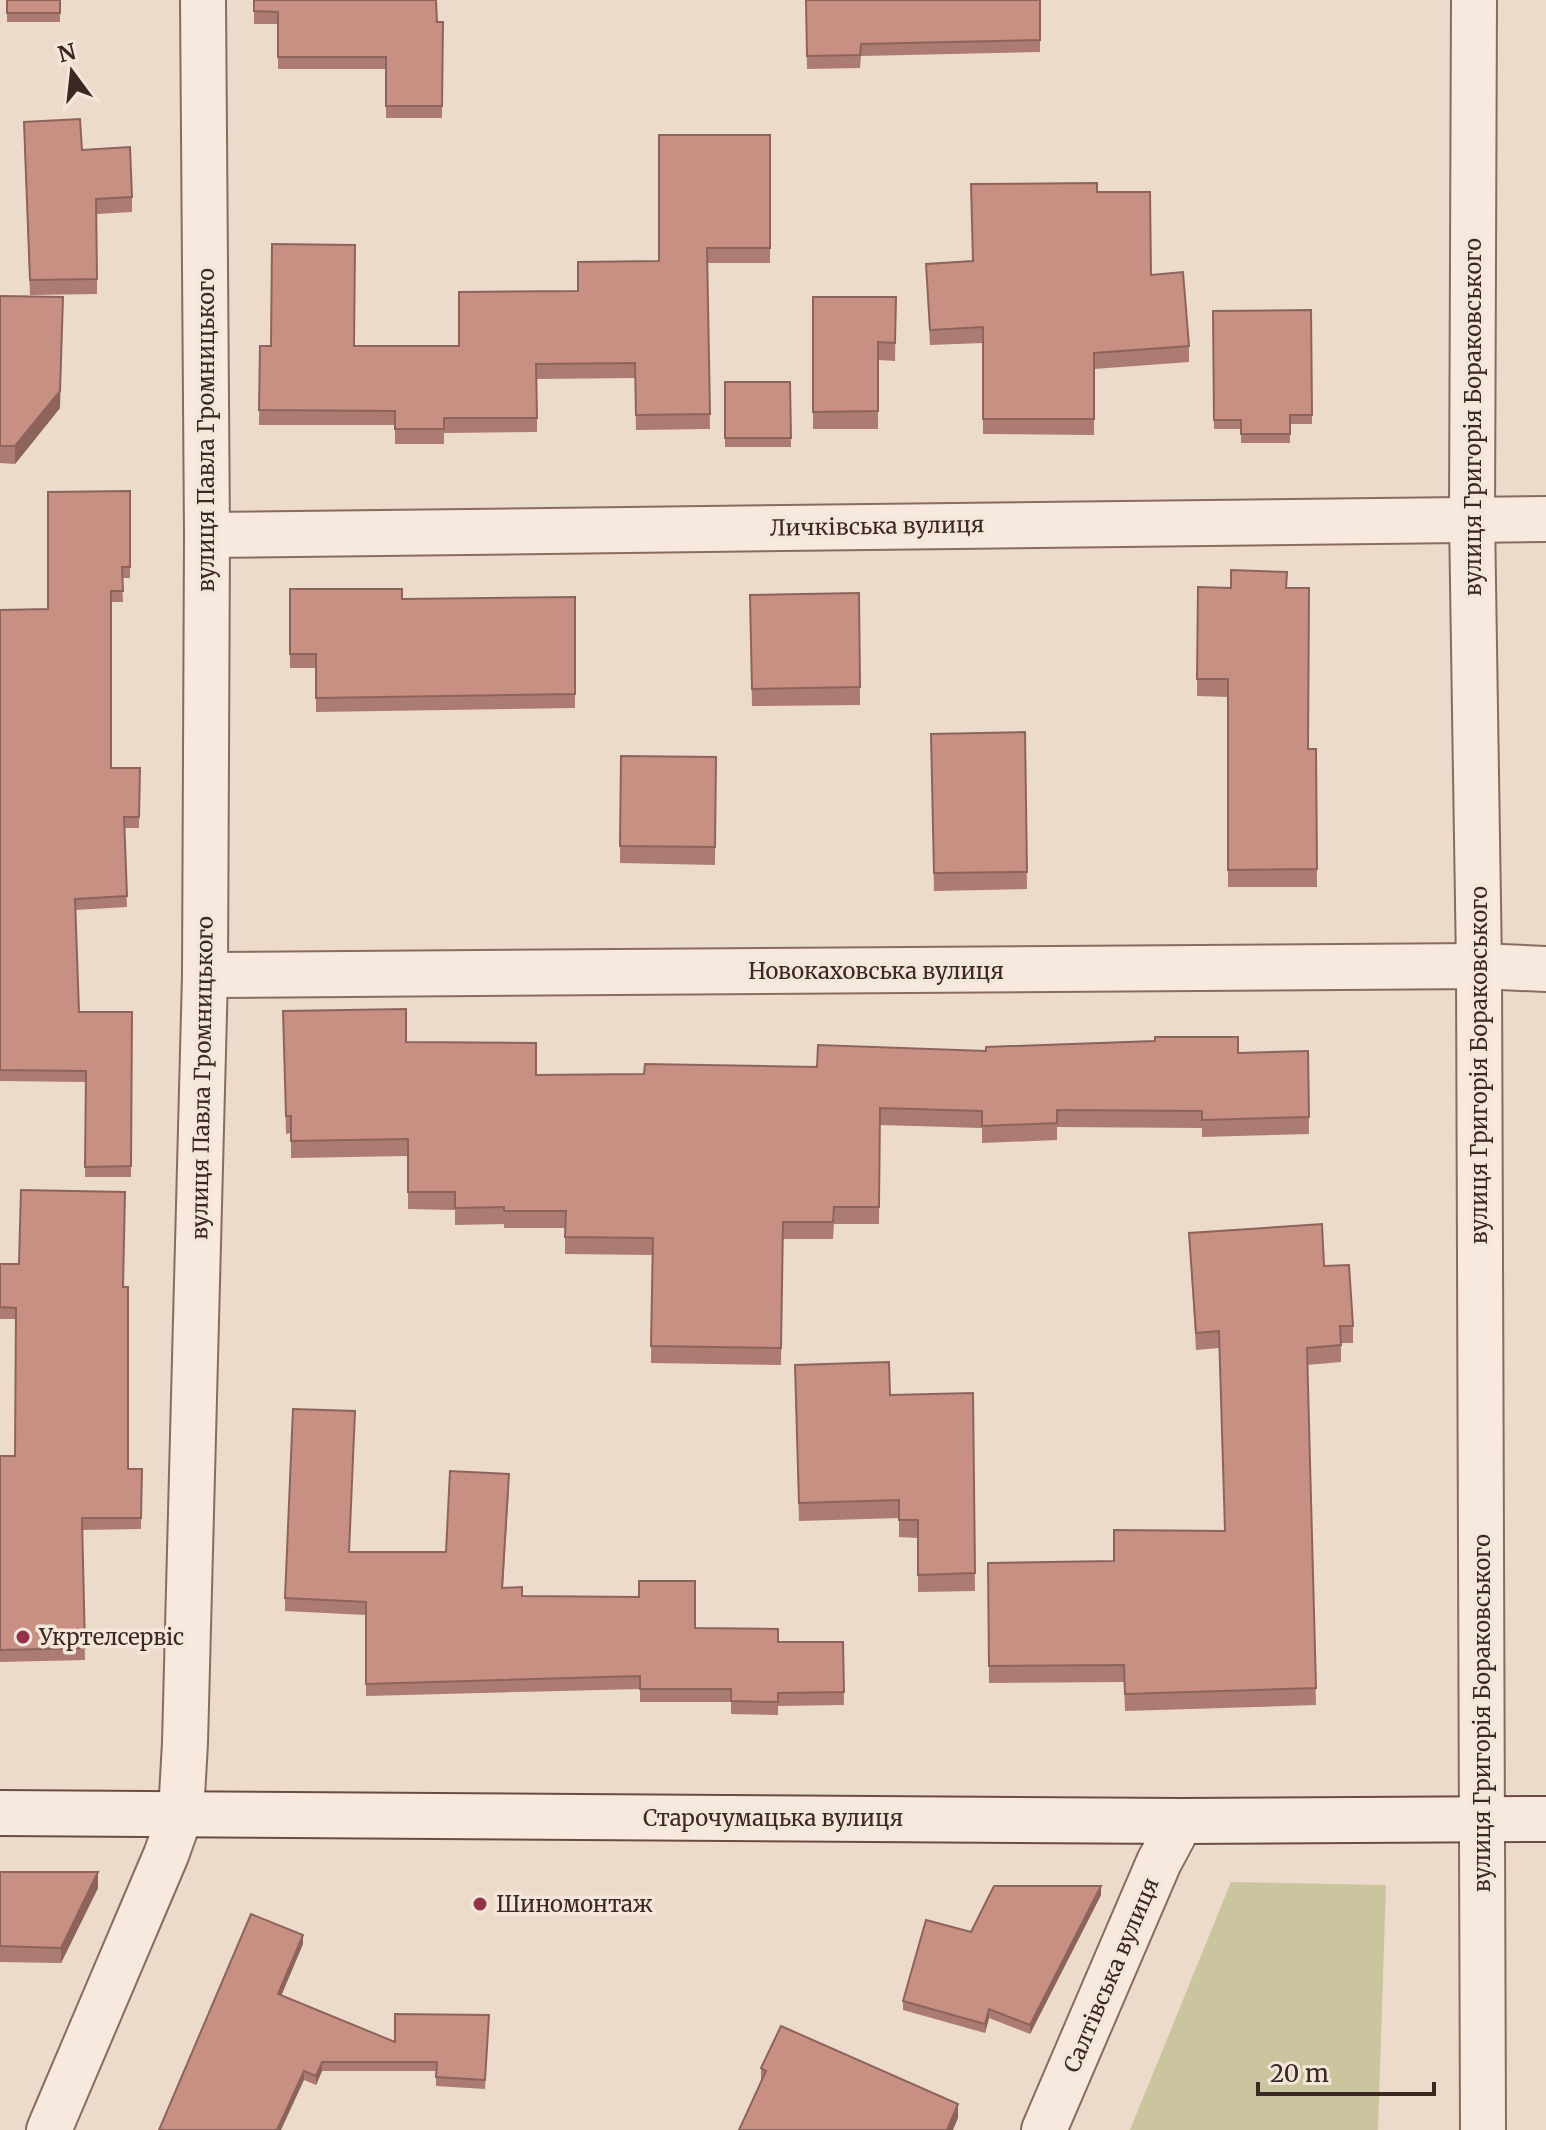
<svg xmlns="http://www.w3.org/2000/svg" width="1546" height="2130" viewBox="0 0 1546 2130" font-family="Merriweather,serif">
<rect width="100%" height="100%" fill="#ecdaca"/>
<polygon fill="#cac59e" points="1231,1882 1386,1885 1378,2130 1130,2130"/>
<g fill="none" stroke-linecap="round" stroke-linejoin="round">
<g stroke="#886c5f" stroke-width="48">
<g id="street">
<polyline points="1474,0 1472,518 1479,966 1483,2130"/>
<polyline points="207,535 1546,519"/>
<polyline points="205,975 1479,966 1546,969"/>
<polyline points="49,2130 166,1855 181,1813 185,1743 205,975 207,535 203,0"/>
<polyline points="1044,2130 1159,1862 1181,1821"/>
</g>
</g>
<g stroke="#6a4d42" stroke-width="48">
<polyline id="secondary" points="0,1813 1181,1821 1546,1819"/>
</g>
<use href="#street" stroke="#f7e9dd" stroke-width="44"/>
<use href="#secondary" stroke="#f7e9dd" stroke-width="44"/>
</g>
<g fill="#ac7b71">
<rect x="7" y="0" width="53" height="22"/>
<polygon points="254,0 443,22 442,118 386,118 386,69 278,69 278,24 254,24"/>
<polygon points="806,0 1040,0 1040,52 861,56 860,68 807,69"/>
<polygon points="770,135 770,263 707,263 710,429 636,430 635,378 537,379 537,432 444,433 444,444 395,444 395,425 259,425 260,346 459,346 578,291 659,261"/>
<polygon points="24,137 82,150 132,197 132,212 97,214 97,294 30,295"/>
<polygon points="1097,192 1151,275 1189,346 1189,362 1094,369 1094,435 983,434 983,343 930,345 926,264 972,261"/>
<polygon points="0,296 60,408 15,464 0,463"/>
<polygon points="813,297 896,297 895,361 878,360 878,429 813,429"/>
<polygon points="1311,310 1312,424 1290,424 1290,443 1241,443 1241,429 1214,429 1213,311"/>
<polygon points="725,382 790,382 791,447 725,447"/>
<polygon points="130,491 130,578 122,578 123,602 111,602 111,768 140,768 139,828 124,828 127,907 75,910 79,1012 132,1023 131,1177 85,1177 86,1082 0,1081 0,610 48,609"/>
<polygon points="1198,587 1287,588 1308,749 1316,749 1317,887 1228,887 1228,697 1197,696"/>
<polygon points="290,589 402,599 575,597 575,708 316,712 316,668 290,668"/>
<polygon points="859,593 860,705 752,706 750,595"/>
<polygon points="1025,732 1027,889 934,891 931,734"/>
<polygon points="621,756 716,757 715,865 620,863"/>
<polygon points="283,1011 536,1075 644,1074 817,1067 986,1051 1238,1053 1308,1051 1309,1134 1202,1137 1202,1128 1057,1127 1057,1140 982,1143 982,1128 880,1125 879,1224 834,1224 833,1239 783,1239 781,1365 651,1363 652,1255 565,1254 565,1228 504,1228 504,1224 455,1225 455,1210 408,1209 408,1156 291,1158 291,1133 286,1134"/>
<polygon points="1189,1233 1324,1266 1353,1326 1353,1343 1341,1343 1341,1362 1307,1365 1316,1705 1125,1711 1124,1682 989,1683 988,1563 1114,1561 1225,1531 1219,1348 1196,1350"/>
<polygon points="0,1264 123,1287 128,1469 142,1469 141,1529 82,1530 85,1660 0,1662 0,1456 15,1456 16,1319 0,1319"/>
<polygon points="795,1382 890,1395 973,1393 975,1591 918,1592 918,1538 899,1537 899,1518 799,1521"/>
<polygon points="509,1487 503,1588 522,1596 778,1642 843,1642 844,1705 778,1706 778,1715 731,1714 731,1702 640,1702 640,1689 366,1696 366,1615 285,1611 285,1598 350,1552 446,1552"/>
<polygon points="0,1872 98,1888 61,1963 0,1962"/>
<polygon points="1101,1895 1030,2034 989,2018 985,2033 903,2010 903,2001 971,1932"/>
<polygon points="303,1944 281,1996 395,2042 489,2015 485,2089 436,2086 436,2071 322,2071 316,2085 304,2080 159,2130"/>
<polygon points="761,2068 958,2118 761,2082"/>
</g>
<g fill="#8c645c">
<polygon points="63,297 60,408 15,464 15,446"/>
<polygon points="98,1872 98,1888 61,1963 61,1948"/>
<polygon points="1101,1886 1101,1895 1030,2034 1030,2025"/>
<polygon points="303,1935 303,1944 278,2003 278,1994"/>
<polygon points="989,2009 989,2018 985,2033 985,2024"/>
<polygon points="322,2062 322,2071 316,2085 316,2076"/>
<polygon points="304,2071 304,2080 281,2130 277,2130"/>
<polygon points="958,2104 958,2118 953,2130 947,2130"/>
</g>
<g fill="#c88f83" stroke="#8c645c" stroke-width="2">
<rect x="7" y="0" width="53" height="13"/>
<polygon points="254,0 436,0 437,22 443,22 442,106 386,106 386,57 278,57 278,12 254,11"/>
<polygon points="806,0 1040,0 1040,40 861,44 860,55 807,56"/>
<polygon points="80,119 82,150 130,147 132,197 96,199 97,279 30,280 24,122"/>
<polygon points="659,135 770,135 770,248 707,248 710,414 636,415 635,363 536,364 537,418 444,418 444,429 395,429 395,411 259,410 260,346 271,346 272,244 355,245 354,346 459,346 459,292 578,291 578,262 659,261"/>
<polygon points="1097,183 1097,192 1150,192 1151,275 1183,272 1189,346 1094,353 1094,419 983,419 983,327 930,330 926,264 973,261 971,184"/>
<polygon points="0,296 63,297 60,391 15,446 0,446"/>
<polygon points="813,297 896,297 895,343 878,342 878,411 813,412"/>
<polygon points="1311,310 1312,415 1290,415 1290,434 1241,434 1241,420 1214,420 1213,311"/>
<polygon points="725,382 790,382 791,438 725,438"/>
<polygon points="130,491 130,567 122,567 123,591 111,591 111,768 140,768 139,817 124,817 127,896 75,899 79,1012 132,1012 131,1166 85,1167 86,1071 0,1070 0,610 48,609 48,492"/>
<polygon points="1231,570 1287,572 1286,588 1309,588 1308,749 1316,749 1317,869 1228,870 1228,679 1197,679 1198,587 1231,588"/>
<polygon points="290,589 402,589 402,599 575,597 575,694 316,698 316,654 290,654"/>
<polygon points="859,593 860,687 752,689 750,595"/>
<polygon points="1025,732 1027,872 934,873 931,734"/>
<polygon points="621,756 716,757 715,847 620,846"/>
<polygon points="406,1009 406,1042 536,1043 536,1075 644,1074 645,1064 817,1067 818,1045 986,1051 986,1047 1155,1041 1155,1037 1238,1037 1238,1053 1308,1051 1309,1117 1202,1120 1202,1111 1057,1110 1057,1123 982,1126 982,1111 880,1108 879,1207 834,1207 833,1222 783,1222 781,1348 651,1346 653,1238 565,1237 566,1211 504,1211 504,1207 455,1208 455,1192 408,1192 408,1139 291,1141 291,1116 286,1116 283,1011"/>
<polygon points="21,1190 125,1192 123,1287 128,1287 128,1469 142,1469 141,1518 82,1518 85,1648 0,1650 0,1456 15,1456 16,1308 0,1307 0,1264 19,1264"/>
<polygon points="1322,1224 1324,1266 1349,1265 1353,1326 1340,1326 1341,1345 1307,1348 1316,1688 1125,1694 1124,1665 989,1666 988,1563 1114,1561 1114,1530 1225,1531 1219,1331 1196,1333 1189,1233"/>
<polygon points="889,1362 890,1395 973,1393 975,1573 918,1575 918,1520 899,1520 899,1500 799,1503 795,1365"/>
<polygon points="293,1409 355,1411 349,1552 446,1552 450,1471 509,1474 502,1588 522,1587 522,1596 639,1597 639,1581 695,1581 695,1628 778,1629 778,1642 843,1642 844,1692 778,1693 778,1702 731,1701 731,1689 640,1689 640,1676 366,1684 366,1602 285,1598"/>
<polygon points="0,1872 98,1872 61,1948 0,1946"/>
<polygon points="994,1886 1101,1886 1030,2025 989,2009 985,2024 903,2001 926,1920 971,1932"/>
<polygon points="251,1914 303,1935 278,1994 395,2042 395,2014 489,2015 485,2080 436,2077 437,2062 322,2062 316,2076 304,2071 277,2130 159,2130"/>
<polygon points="781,2026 958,2104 947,2130 739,2130 766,2071 761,2068"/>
</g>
<g fill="#93334b" stroke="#f4e6d9" stroke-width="3">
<circle cx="23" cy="1637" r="8"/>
<circle cx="480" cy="1904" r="8"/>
</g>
<g text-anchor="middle" stroke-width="7" stroke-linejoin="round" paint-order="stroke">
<g font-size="22" fill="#3a2822" stroke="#f4e6d9">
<text transform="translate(1473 417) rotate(-90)" y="8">вулиця Григорія Бораковського</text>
<text transform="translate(206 430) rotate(-90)" y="8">вулиця Павла Громницького</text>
<text transform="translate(877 526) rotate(-1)" y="8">Личківська вулиця</text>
<text x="876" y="979">Новокаховська вулиця</text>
<text transform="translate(1479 1065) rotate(-90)" y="8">вулиця Григорія Бораковського</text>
<text transform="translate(202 1078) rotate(-89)" y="8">вулиця Павла Громницького</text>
<text transform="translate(1482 1713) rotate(-90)" y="8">вулиця Григорія Бораковського</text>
<text x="773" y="1826">Старочумацька вулиця</text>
<text transform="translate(1111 1975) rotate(-67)" y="8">Салтівська вулиця</text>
</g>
<g font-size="22" fill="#3a2822" stroke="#f4e6d9" text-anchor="start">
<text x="39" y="1645">Укртелсервіс</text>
<text x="496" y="1912">Шиномонтаж</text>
</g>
</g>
<g transform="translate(72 72) rotate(345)" stroke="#f4e6d9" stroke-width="6" paint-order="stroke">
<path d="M0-6L14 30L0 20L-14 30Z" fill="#3a2822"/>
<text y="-12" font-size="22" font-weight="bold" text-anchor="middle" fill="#3a2822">N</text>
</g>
<path d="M1258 2082v12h176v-12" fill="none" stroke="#3a2822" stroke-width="4"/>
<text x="1270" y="2082" font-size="24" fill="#3a2822" stroke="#f4e6d9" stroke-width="6" paint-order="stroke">20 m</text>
</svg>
